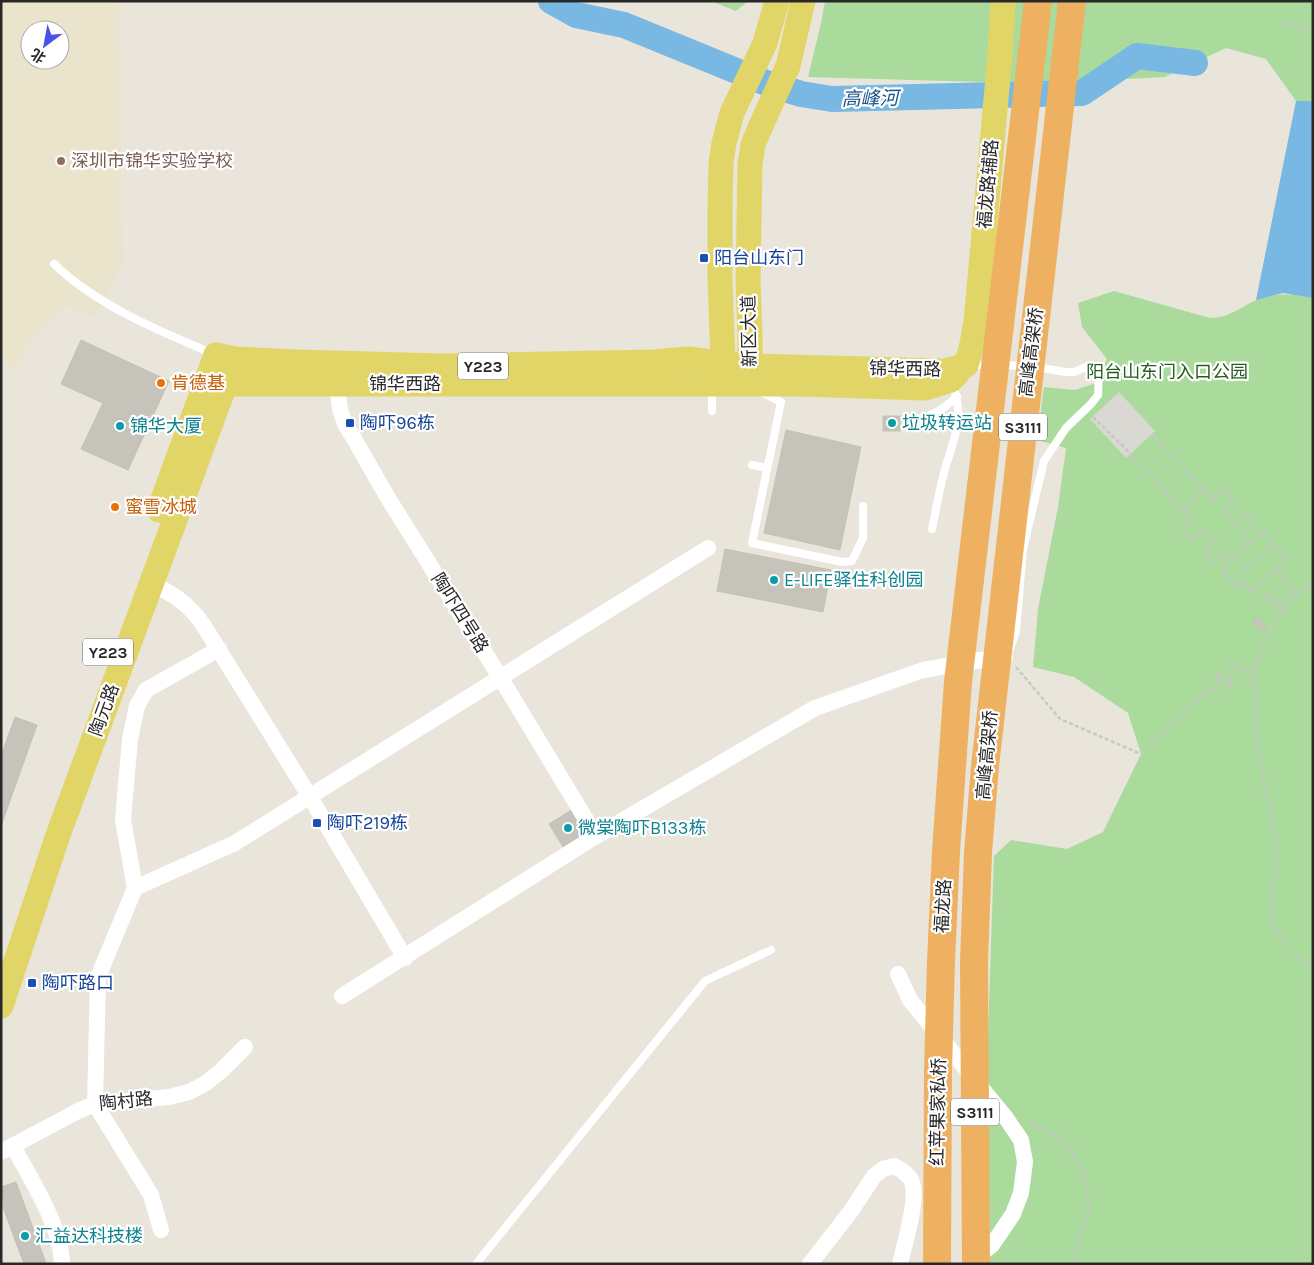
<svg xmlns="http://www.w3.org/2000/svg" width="1314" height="1265" viewBox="0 0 1314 1265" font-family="Karla,'Noto Sans SC',sans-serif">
<rect width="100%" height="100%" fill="#e9e5db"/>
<path fill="#eae4cc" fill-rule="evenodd" d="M1,1H118L123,262L94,317L69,306L61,308L31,337L15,369L1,357ZM30,30H60V60H30Z"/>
<g fill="#aadb9d">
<polygon points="711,1 748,1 736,11"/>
<polygon points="825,1 1313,1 1313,101 1296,101 1266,59 1226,48 1165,77 1108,80 981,82 808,77 821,23"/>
<path d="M1114,291L1210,318C1228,318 1238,309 1254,301C1272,293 1293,293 1313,298V1264H990L987,1063L994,856L1011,840L1067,849L1103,832L1141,754L1128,713L1074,677L1033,667L1038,609L1058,507L1066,448L1037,440L1044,387L1075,390L1096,383L1107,359L1082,327L1078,303Z"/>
</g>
<polygon fill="#dad8d2" points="1119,392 1155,431 1126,458 1090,419"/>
<polygon fill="#78b8e2" points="1296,101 1313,101 1313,298 1283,293 1256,300"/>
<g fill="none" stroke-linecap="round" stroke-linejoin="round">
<polyline stroke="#78b8e2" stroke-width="26" points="551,1 576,15 624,25 766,83 801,94 832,99 1082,93 1137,56 1195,63"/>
</g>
<g fill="#c5c3ba" stroke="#c4c1b5">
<polygon points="81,340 169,381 128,470 81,449 103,403 61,384"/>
<rect x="883" y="416" width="17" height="15"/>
<polygon points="786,430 861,447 840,550 764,533"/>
<polygon points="725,549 831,570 823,612 717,591"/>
<polygon points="1257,617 1267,627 1262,631 1253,621"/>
<polygon points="15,717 37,725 1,826 1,756"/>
<polygon points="573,809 588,832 563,847 549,824"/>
<polygon points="16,1182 46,1263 47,1264 24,1264 4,1210 1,1187"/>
</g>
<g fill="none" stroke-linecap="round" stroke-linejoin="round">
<g stroke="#c7c7c7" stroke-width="2.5" stroke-dasharray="4 2.5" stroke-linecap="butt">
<polyline points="1282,24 1313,30"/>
<polyline points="1093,417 1131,454 1192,520 1183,529 1193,540 1204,530 1216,543 1205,553 1214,562 1224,552 1232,560 1222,570 1238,588 1244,583 1252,591 1287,557"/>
<polyline points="1152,434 1213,500 1224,490 1235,500 1223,511 1235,525 1247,514 1255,523 1243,533 1251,542 1263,531 1287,558"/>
<polyline points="1183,510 1204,490"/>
<polyline points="1232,560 1251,542"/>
<polyline points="1275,569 1296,590 1281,606 1268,594 1266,596 1282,611 1276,618 1270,629 1253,673 1259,762 1276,834 1277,863 1272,901 1273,923 1288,948 1307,964 1313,966"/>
<polyline points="1244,583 1238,576 1274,543"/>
<polyline points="1282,611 1313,580"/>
<polyline points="1016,667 1060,719 1141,754 1209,689 1217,690 1218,673 1220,673 1225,684 1226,684 1226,680 1227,679 1230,687 1231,687 1232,664 1253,673"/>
<polyline points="1029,1124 1048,1130 1068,1144 1083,1170 1090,1206 1077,1241 1077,1264"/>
</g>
<g stroke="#fff" stroke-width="8">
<path d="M54,264C98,306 159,331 214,354"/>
<polyline points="969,365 1005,365 1036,367 1065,372 1074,372 1091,365 1098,369 1099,372 1098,395 1091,404 1066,428 1044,461 1023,549 1016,631 1010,649"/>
<polyline points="761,392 781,402 752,543 842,562 852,561 863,538 863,506"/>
<polyline points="712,411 712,388"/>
<path d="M907,424C928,417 942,412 957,396"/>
<polyline points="752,465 767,468"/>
<path d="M932,529C936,510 939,491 944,473C953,439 966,419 952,383"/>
<polyline points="476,1264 705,981 771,950"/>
</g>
<g stroke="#fff" stroke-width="16">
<polyline points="337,384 340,409 345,424 353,437 388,498 500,677 596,836"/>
<path d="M151,583C175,595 189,604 204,626L310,797L405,958"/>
<polyline points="135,888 235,843 708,548"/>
<polyline points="898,974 910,1000 1006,1118 1021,1140 1025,1162 1021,1193 1013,1214 992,1245 972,1260"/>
<polyline points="342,996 596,836 815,708 923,670 1005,656"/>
<path d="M13,1146C31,1180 61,1225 62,1264"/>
<polyline points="1,1152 78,1111 95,1104 169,1097 189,1092 206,1083 222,1070 245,1047"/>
<polyline points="161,1230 151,1195 95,1104 98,977 135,888 123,820 130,739 137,706 146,690 219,649"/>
<path d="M810,1264L851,1211L874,1176L883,1169L894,1166C900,1169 906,1173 910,1178C921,1193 904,1245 900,1264"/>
</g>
<g stroke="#e2d568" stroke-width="25">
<polyline points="216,355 235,359 296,362 442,366 654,362 688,359 750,366 945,371 966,365"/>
<polyline points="966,365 971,349 976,322 1000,55 1003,1"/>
<polyline points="736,373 723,362 720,280 720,208 721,163 724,143 732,113 765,43 777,1"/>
<polyline points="750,382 750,335 748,280 750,164 753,145 759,130 788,66 803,1"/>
<polyline points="224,384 800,384 925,388 951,380 957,374"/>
<polyline points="159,510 216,355"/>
<polyline points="1,1006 58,835 231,369"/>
</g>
<g stroke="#eeb162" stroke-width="28">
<polyline points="937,1264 938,1071 941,961 946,851 958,682 1038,1"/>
<polyline points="976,1264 974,961 978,853 985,766 1072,1"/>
</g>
</g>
<circle fill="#8d6e63" stroke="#fff" stroke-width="2" cx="61" cy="161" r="5"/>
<g fill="#1a4fb4" stroke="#fff" stroke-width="2">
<rect x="699" y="253" width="10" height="10" rx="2.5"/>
<rect x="345" y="418" width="10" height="10" rx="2.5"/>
<rect x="312" y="818" width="10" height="10" rx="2.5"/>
<rect x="27" y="978" width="10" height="10" rx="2.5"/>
</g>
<g fill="#e8710a" stroke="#fff" stroke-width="2">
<circle cx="161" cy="383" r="5"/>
<circle cx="115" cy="507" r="5"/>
</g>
<g fill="#0f9aa8" stroke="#fff" stroke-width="2">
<circle cx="892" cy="423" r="5"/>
<circle cx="120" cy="426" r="5"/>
<circle cx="774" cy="580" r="5"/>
<circle cx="568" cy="828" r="5"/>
<circle cx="25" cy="1236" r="5"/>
</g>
<g text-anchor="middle" stroke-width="4.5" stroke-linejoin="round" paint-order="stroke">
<g fill="#fff" stroke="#686868" stroke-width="1">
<rect x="458" y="352.5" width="50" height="27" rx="4"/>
<rect x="999" y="413.5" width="48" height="27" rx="4"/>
<rect x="83" y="638.5" width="50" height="27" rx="4"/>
<rect x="951" y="1098.5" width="48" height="27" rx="4"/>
</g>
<g font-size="16" font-weight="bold" fill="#282828">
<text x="483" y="372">Y223</text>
<text x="1023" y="433">S3111</text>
<text x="108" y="658">Y223</text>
<text x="975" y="1118">S3111</text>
</g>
<g font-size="18" fill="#785e54" stroke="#fff" text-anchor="start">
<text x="71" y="167">深圳市锦华实验学校</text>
</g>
<g font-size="18" fill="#282828" stroke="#fff">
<text transform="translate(988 184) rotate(-85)" y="6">福龙路辅路</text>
<text transform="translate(749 331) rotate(-91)" y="6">新区大道</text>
<text transform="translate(1031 352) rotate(-83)" y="6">高峰高架桥</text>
<text transform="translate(905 369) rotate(1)" y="6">锦华西路</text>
<text x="405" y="390">锦华西路</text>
<text transform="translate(460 613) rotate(58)" y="6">陶吓四号路</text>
<text transform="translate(104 710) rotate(-70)" y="6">陶元路</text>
<text transform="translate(987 755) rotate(-85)" y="6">高峰高架桥</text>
<text transform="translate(943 906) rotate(-87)" y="6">福龙路</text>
<text transform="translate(126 1101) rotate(-6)" y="6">陶村路</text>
<text transform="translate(938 1112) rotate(-89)" y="6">红苹果家私桥</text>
</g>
<g font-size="18" fill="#164399" stroke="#fff" text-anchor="start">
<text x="714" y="264">阳台山东门</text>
<text x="360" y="429">陶吓96栋</text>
<text x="327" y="829">陶吓219栋</text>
<text x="42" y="989">陶吓路口</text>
</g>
<g font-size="18" fill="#255d20" stroke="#fff">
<text x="1167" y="378">阳台山东门入口公园</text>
</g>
<g font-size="18" fill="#c56008" stroke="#fff" text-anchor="start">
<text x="171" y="389">肯德基</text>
<text x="125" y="513">蜜雪冰城</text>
</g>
<g font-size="18" fill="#0d838f" stroke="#fff" text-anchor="start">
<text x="902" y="429">垃圾转运站</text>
<text x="130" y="432">锦华大厦</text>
<text x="784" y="586">E-LIFE驿住科创园</text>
<text x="578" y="834">微棠陶吓B133栋</text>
<text x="35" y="1242">汇益达科技楼</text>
</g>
<g font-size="19" font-style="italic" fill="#1a558b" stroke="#fff">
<text transform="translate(870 98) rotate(-1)" y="7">高峰河</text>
</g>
</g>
<rect width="1314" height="1265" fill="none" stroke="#282828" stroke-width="5"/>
<g transform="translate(45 45) rotate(212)"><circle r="24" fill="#ffffff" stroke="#a9a9a9"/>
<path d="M0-4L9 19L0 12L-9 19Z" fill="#4b53e7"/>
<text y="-8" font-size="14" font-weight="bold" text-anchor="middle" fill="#282828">北</text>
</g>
</svg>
